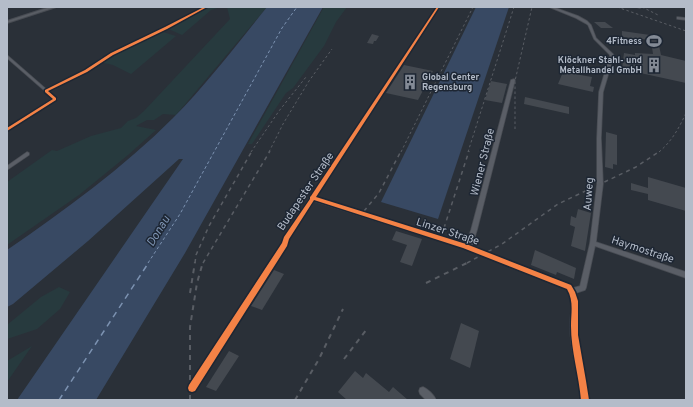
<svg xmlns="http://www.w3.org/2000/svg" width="693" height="407" viewBox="0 0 693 407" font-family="Overpass,sans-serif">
<rect width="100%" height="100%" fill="#2a3038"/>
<g fill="#273a3e">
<polygon points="206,7 221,7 211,10 182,35 166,28"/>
<polygon points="227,7 267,7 176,115 163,114 154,120 147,120 136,126 156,130 128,155 79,195 7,245 7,182 52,150 57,151 91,136 121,128 128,121 136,118 144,111 230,19"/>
<polygon points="324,7 347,7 336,22 324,46 293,88 286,93 252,144 248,144"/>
<polygon points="163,32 176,36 131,74 113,65 99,62 141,41 143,42"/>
<polygon points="59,287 70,292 60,309 37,329 7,339 7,325 41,297"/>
<polygon points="32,346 7,382 7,361"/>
</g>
<g fill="#384963">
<path d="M267,7H323L185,253L96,400H17L183,159H179L88,241L13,304L7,307V250C65,210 123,168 173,118C207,84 237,44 267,7Z"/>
<polygon points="476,7 509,7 438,219 381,202"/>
</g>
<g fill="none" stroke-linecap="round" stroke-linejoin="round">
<polyline stroke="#7c92b1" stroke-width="1" stroke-dasharray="3 2.5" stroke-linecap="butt" points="148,263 180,214 282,28 297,7"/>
<polyline stroke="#7c92b1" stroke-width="1.5" stroke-dasharray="6 5" stroke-linecap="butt" points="59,400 149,262"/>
</g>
<g fill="#444950">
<polygon points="594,22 605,22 613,28 601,28"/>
<polygon points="622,31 657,36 661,55 686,61 686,83 622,69 624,53 635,55 635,53 653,54 651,40 622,37"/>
<polygon points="372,34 379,36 376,41 374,41 373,44 367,43"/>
<polygon points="404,65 433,71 418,100 386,93"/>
<polygon points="563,72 592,77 590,86 594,87 593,92 558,84"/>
<polygon points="491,81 507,84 502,103 485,100"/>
<polygon points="525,97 569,107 569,114 524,104"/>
<polygon points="606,132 617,135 617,165 613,164 613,169 605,167"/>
<polygon points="648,177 686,188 686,211 648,200 648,194 631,190 631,183 648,188"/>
<polygon points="578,209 591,213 585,251 571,246 575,227 570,225 571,216 576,218"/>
<polygon points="396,231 422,239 412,266 400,262 407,245 392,240"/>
<polygon points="535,250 576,268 574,279 557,272 556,275 531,265"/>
<polygon points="274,270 284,274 262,310 251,306"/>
<polygon points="461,323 479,331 470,368 450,359"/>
<polygon points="229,351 239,356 216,391 206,387"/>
<polygon points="355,371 363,378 366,373 389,392 393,387 408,400 347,400 338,392"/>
</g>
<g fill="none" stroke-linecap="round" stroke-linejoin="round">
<g stroke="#484c53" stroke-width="1.5">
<g id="street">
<path d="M437,7H439L316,197L466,244L471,230L511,80L514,79L515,80L477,230L472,246L571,285L573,288L580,286L590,243L597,184V138L599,92L610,55L594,39L588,25L585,23L576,18L549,7H553L578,16L587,21L591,25L596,38L614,55L603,92L601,138L603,184L596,242L686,272V278L595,246L586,288L585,290L576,293C581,307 577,322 578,336C580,358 587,378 589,400H581C579,375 570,351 570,326C570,313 574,301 567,289L462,248L314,201L289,239L287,246L195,391L192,392L189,391L188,388L189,385L282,243L284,237Z"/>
<polygon points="636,7 641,7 640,8"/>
<polygon points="678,17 686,18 686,20 677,19 677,17"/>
<polygon points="7,55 46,89 85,70 102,58 105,59 87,72 46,92 7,58"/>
<polygon points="51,95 53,95 57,99 56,100 7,131 7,128 52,99 50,96"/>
<polygon points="27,152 29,153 29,155 7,170 7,166"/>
<path d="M423,387C428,389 434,395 436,400H426L420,394L419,391L420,388Z"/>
</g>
</g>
<g stroke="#484c53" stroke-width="2">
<polygon id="secondary" points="50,7 56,7 7,23 7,21"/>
</g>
<use href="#street" fill="#5a5e66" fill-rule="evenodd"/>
<use href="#secondary" fill="#595d64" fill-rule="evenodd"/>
<g stroke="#595d64" stroke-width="1" stroke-dasharray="2.5 2.5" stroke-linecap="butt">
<polyline points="617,7 686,31"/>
<polyline points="642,7 658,15"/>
<polyline points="515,129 515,81 532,7"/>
<polyline points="251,152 279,111 306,77"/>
<polyline points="269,152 283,124 309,81 332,49"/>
<polyline points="401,152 473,7"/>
<polyline points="468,152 514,7"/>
<path d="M659,152C672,141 679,128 686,113"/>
</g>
<g stroke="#595d64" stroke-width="1.5" stroke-dasharray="4 4" stroke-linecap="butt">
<polyline points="364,211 379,193 401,151"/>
<polyline points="444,228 469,151"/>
<polyline points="195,263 196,255 209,226 252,151"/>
<polyline points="203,263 270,151"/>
<polyline points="467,263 502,244 558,204 636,167 660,151"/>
</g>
<g stroke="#595d64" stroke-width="2" stroke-dasharray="5 5" stroke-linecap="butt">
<polyline points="426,283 469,262"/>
<polyline points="190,293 195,262"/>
<polyline points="344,359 367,329"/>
<polyline points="190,400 190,327 197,283 203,262"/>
<polyline points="295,400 319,359 343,309"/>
</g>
<g stroke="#1d2633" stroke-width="3">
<g id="cycleway">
<polygon points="204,7 207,7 167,29 113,55 87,72 48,91 56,98 56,100 7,131 7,128 53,99 45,92 45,90 85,70 111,53 165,27"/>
<path d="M437,7H439L316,197L466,244L571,285L575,292L578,301V335L586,381L589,400H581C579,375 571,351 571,326C571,313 574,301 567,289L463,248L314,200L289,239L287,246L195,391L192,392L189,391L188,388L189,385L282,243L284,237L310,199V197L311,196Z"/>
</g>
</g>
<use href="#cycleway" fill="#f48246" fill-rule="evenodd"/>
</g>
<defs>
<g id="stadium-bare" transform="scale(1.2)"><path d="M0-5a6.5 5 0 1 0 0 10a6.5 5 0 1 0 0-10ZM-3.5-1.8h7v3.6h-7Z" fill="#848b96" stroke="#1d2633" stroke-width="2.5" paint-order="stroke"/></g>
<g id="building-bare" transform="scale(1.2)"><path d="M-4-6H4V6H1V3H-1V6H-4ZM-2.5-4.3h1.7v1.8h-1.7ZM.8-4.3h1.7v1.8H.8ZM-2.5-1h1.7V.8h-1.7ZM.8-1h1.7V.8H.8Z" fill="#848b96" stroke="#1d2633" stroke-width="2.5" paint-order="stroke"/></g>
</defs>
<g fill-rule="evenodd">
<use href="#stadium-bare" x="654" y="41"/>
<use href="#building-bare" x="654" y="65"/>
<use href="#building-bare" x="410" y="82"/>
</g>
<g text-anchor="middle" stroke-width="3" stroke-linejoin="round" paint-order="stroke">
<g font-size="9" font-weight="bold" fill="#b4bcc9" stroke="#1d2633" text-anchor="end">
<text x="642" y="44">4Fitness</text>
<text x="642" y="63">Klöckner Stahl- und<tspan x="642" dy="10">Metallhandel GmbH</tspan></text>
<text x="422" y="80" text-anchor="start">Global Center<tspan x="422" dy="10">Regensburg</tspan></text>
</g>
<g font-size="11" fill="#b4bcc9" stroke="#1d2633">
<text transform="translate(482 162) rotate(-76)" y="4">Wiener Straße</text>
<text transform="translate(305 191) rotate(-56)" y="4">Budapester Straße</text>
<text transform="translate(588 194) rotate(-86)" y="4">Auweg</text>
<text transform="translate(448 231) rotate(18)" y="4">Linzer Straße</text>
<text transform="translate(643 249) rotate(18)" y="4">Haymostraße</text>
</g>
<g font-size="12" font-style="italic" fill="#7c92b1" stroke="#1d2633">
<text transform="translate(158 231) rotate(-59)" y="4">Donau</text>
</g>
</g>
<rect width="693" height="407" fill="none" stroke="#b4bcc9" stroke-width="16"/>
</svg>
